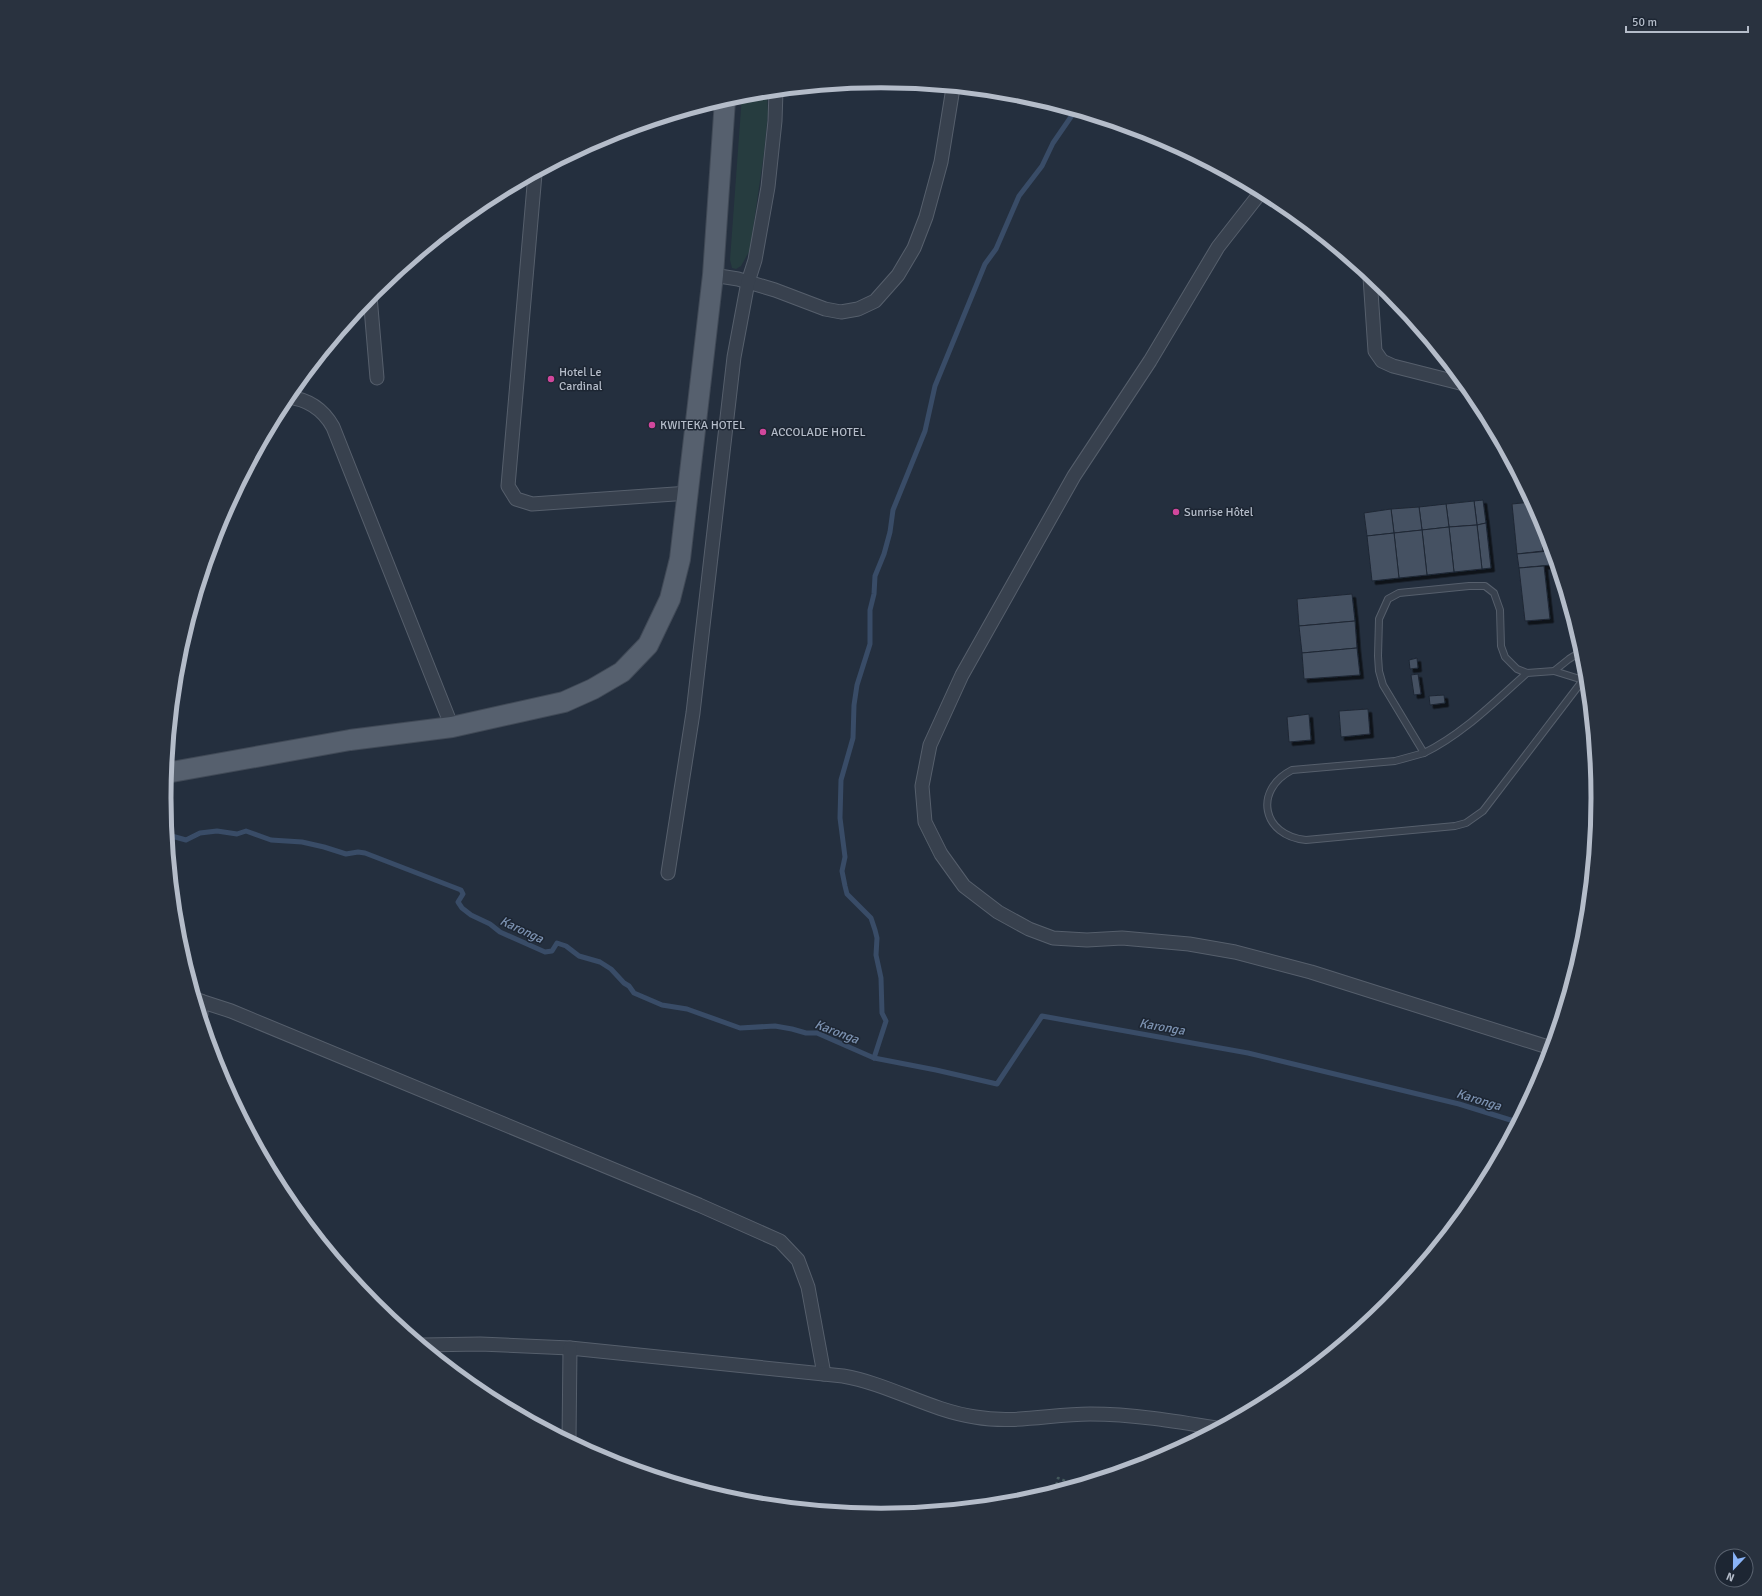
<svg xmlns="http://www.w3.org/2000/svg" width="1762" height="1596" viewBox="0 0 1762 1596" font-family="Signika,sans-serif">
<defs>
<filter id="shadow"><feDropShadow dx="3.5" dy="3.5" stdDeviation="0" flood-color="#0009"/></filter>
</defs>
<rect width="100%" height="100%" fill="#242f3e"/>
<polygon fill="#263c3f" points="767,92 768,114 764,153 750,250 741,266 736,269 732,268 730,260 742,95"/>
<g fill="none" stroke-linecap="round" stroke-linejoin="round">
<g stroke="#394c67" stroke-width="5">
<polyline points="168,835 186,840 200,833 217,831 237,834 246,831 271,840 302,842 324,847 346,854 358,852 365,853 461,890 463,894 458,902 462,908 471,915 490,924 500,932 545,952 552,951 557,943 566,946 579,956 600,962 611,969 624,983 629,986 634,993 662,1005 687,1009 740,1028 775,1026 792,1029 806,1033 817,1033 874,1058 936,1070 997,1084 1042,1016 1248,1053 1459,1104 1517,1122"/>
<polyline points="874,1058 886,1021 882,1013 881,978 876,955 877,938 875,930 871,918 847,894 845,886 842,871 845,857 840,818 841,780 853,738 854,705 857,685 870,644 870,610 874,594 875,576 884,554 890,532 893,510 925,431 935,386 985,264 996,249 1019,196 1042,166 1053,143 1075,111"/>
</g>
</g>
<g fill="#455162" stroke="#1f2835" filter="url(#shadow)">
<polygon points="1483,500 1486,523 1477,525 1474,501"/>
<polygon points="1474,501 1477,525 1449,527 1446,504"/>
<polygon points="1532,502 1539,515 1543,551 1517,554 1512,504"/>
<polygon points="1446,504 1449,527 1422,530 1419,507"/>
<polygon points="1419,507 1422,530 1394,533 1391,509"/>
<polygon points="1391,509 1394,533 1367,536 1364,513"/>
<polygon points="1486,523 1491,568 1482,569 1477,525"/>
<polygon points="1477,525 1482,569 1454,572 1449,527"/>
<polygon points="1449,527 1454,572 1427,575 1422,530"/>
<polygon points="1422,530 1427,575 1399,578 1394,533"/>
<polygon points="1394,533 1399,578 1372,581 1367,536"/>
<polygon points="1549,551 1551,565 1519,568 1517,554"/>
<polygon points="1544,566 1550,619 1525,621 1519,568"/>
<polygon points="1352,594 1355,621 1299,626 1297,599"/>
<polygon points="1355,621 1357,648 1302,653 1299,626"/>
<polygon points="1357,648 1360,675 1304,679 1302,653"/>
<polygon points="1417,658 1418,668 1410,669 1409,660"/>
<polygon points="1418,674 1421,694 1414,695 1411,675"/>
<polygon points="1444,695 1445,703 1430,705 1429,696"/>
<polygon points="1368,709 1370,734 1341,737 1339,711"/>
<polygon points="1309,714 1311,740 1289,742 1287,717"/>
</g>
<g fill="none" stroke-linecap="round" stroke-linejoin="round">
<g stroke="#565f6c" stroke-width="8">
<g id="service">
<polyline points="1554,671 1583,680"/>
<path d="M1527,673C1494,702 1463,734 1424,753L1383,685L1379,671L1378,656L1379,619L1388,599L1399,593L1469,586H1485L1494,593L1500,610L1501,646L1505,657L1517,669L1527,673L1554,671L1569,659L1582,651"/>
<path d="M1424,753L1395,761L1292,770C1253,790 1262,836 1306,840L1455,826L1466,823L1483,811L1583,680H1586"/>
</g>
</g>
<g stroke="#565f6c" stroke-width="15">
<g id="minor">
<polyline points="535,174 508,486 516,499 532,504 689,493"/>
<polyline points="1261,192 1218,247 1150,361 1074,476 962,675 930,745 922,786 925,822 941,854 964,886 998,912 1029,929 1053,938 1087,940 1122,938 1189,944 1235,952 1311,972 1551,1048"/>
<polyline points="713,275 738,279 775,290 825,309 841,312 858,309 875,301 898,275 914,248 926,217 941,162 953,88"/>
<polyline points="1370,277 1375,351 1382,361 1393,366 1464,384"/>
<polyline points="370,296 377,378"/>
<path d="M287,397C308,399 323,409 333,427L452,727"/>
<polyline points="668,873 693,713 734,357 748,282 755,260 768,187 775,121 776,91"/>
<polyline points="197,1000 231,1011 699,1205 780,1241 798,1260 808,1287 824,1374"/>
<polyline points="201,1001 201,1014"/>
<path d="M423,1345L480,1344L570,1348L843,1376C889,1384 929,1410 975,1417C1015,1424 1051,1414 1090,1414C1132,1414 1175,1421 1216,1428"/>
<polyline points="569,1440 570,1348"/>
</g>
</g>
<g stroke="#414a57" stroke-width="22">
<polyline id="primary" points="166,773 350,740 452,727 564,702 593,689 622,672 648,645 670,599 680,559 713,275 725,100"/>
</g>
<polyline stroke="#44595c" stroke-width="2.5" stroke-dasharray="3 3" stroke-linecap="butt" points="1055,1491 1058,1478 1075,1485"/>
<use href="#service" stroke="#38414e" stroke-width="6"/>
<use href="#minor" stroke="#38414e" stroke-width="13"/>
<use href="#primary" stroke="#56606e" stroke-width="20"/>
</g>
<g fill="#d1479c" stroke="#1d2633" stroke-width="1.5">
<circle cx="551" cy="379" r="4"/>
<circle cx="652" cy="425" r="4"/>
<circle cx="763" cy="432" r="4"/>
<circle cx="1176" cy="512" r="4"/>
</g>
<g text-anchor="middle" stroke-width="3" stroke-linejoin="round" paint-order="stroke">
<g font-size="12" fill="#b4bcc9" stroke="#1d2633" text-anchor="start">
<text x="559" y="376">Hotel Le<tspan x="559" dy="14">Cardinal</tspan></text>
<text x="660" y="429">KWITEKA HOTEL</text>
<text x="771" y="436">ACCOLADE HOTEL</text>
<text x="1184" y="516">Sunrise Hôtel</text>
</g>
<g font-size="13" font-style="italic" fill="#7c92b1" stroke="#1d2633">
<text transform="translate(522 929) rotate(25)" y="5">Karonga</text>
<text transform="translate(1162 1026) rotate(10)" y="5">Karonga</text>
<text transform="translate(837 1031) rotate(21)" y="5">Karonga</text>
<text transform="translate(1479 1099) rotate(17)" y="5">Karonga</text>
</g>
</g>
<path d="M0 0H1762V1596H0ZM171 798a710 710 0 1 1 1420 0a710 710 0 1 1-1420 0Z" fill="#29323f" fill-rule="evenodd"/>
<path fill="none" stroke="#b4bcc9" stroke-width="5" d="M171 798a710 710 0 1 1 1420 0a710 710 0 1 1-1420 0Z"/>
<g transform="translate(1734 1568) rotate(202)"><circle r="19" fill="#1d2633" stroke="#59626f"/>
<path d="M0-3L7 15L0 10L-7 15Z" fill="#8ab4f8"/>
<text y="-6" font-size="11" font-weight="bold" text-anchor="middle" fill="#b4bcc9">N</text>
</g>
<path d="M1626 26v6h122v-6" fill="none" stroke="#b4bcc9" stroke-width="2"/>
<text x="1632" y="26" font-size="12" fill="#b4bcc9" stroke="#1d2633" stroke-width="3" paint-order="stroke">50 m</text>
</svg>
